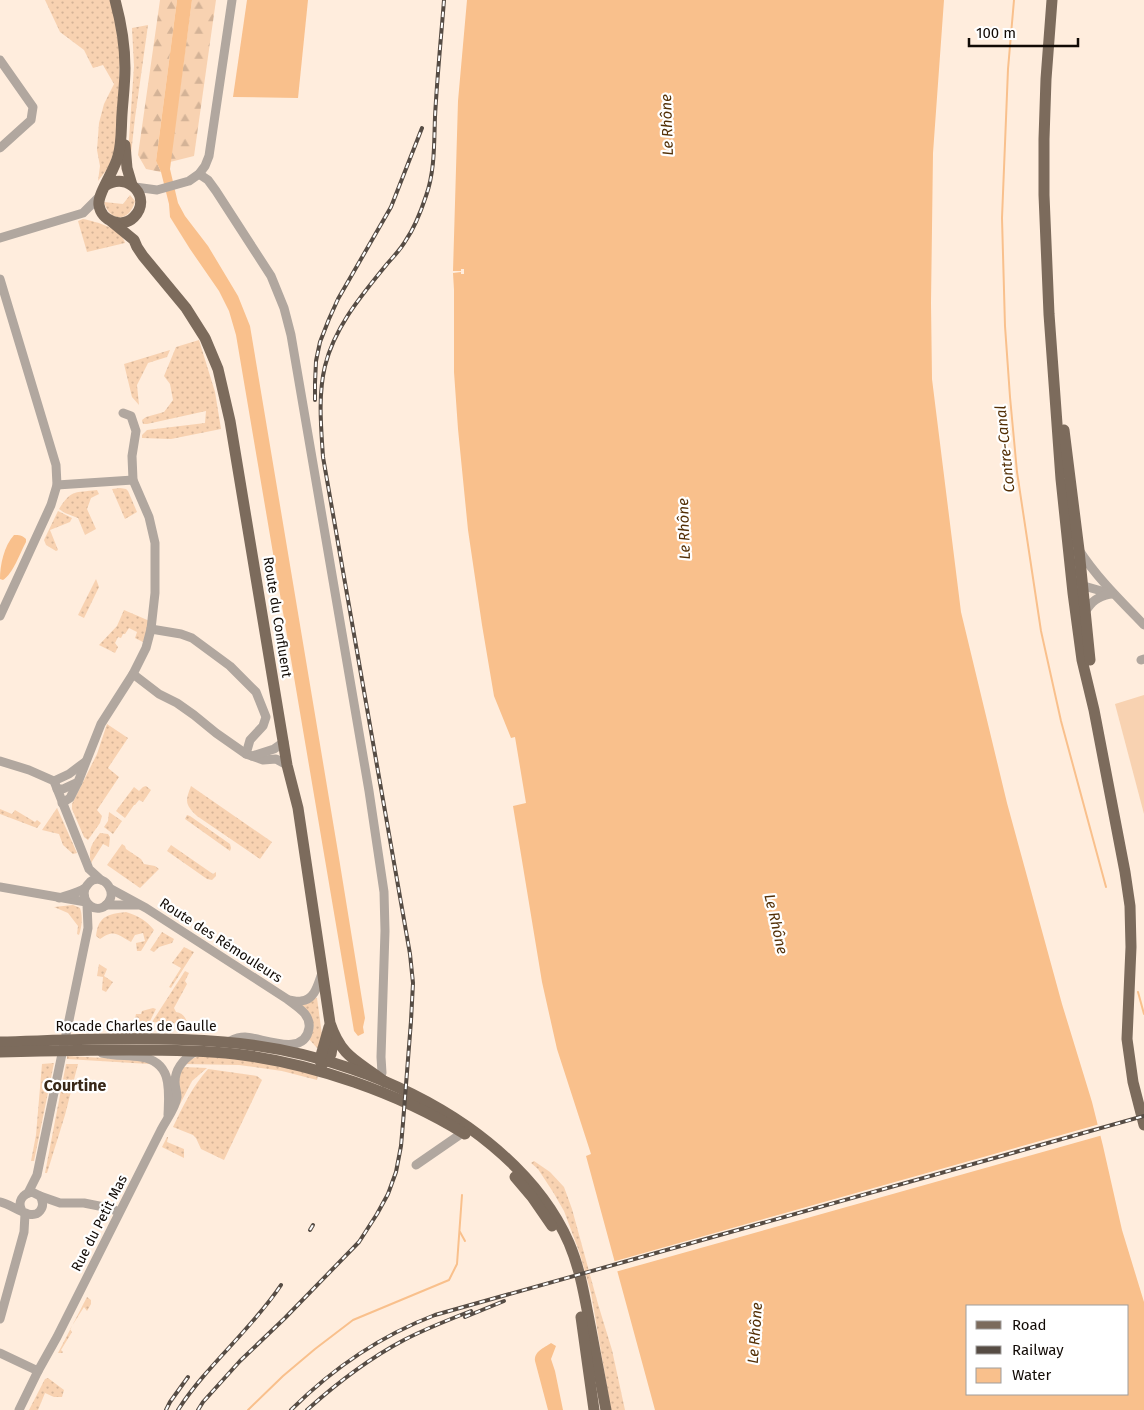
<svg xmlns="http://www.w3.org/2000/svg" width="1144" height="1410" viewBox="0 0 1144 1410" font-family="'Fira Sans',sans-serif">
<defs>
<pattern id="grass-dots" width="8" height="8" patternUnits="userSpaceOnUse" patternTransform="scale(1.25)"><rect width="8" height="8" fill="#f8d2b1"/><path d="M2 2h.1M6 6h.1" fill="none" stroke="#d4b397" stroke-width="1.8" stroke-linecap="round"/></pattern>
<pattern id="forest-firs" width="22" height="20" patternUnits="userSpaceOnUse" patternTransform="scale(1.25)"><rect width="22" height="20" fill="#f8d2b1"/><path d="M5 1l3.5 6h-7zM16 11l3.5 6h-7z" fill="#d4b397"/></pattern>
</defs>
<rect width="100%" height="100%" fill="#ffeddd"/>
<g fill="url(#grass-dots)">
<polygon points="45,0 110,0 114,11 120,55 117,144 108,168 98,181 100,166 97,150 99,123 104,104 114,84 103,65 93,68 84,50 60,32"/>
<polygon points="148,25 135,118 131,154 128,154 134,66 132,28"/>
<path d="M130,195L135,201C130,222 110,223 104,202L123,204Z"/>
<path d="M83,219C97,222 121,228 125,243L87,252L78,221Z"/>
<polygon points="199,340 215,392 221,429 171,439 142,438 142,435 147,430 205,423 206,411 147,424 143,424 142,420 146,417 164,412 173,400 170,384 164,376 176,347"/>
<polygon points="170,350 167,357 148,363 137,385 139,405 132,397 124,364"/>
<polygon points="120,488 126,489 128,491 137,512 125,519 112,489"/>
<path d="M97,490L99,494L91,498L87,509L96,529L85,535L78,518L65,513L59,509C72,489 74,493 97,490Z"/>
<polygon points="58,511 72,518 70,522 50,530 58,550 56,551 46,545 44,540"/>
<polygon points="96,579 99,587 84,618 78,615"/>
<polygon points="124,610 152,622 143,642 135,638 137,632 129,628 125,634 123,634 121,638 118,637 115,643 118,647 115,653 99,645 117,626"/>
<polygon points="107,724 128,738 108,768 119,777 97,810 102,816 100,823 88,840 84,837 72,809 72,804 97,754"/>
<polygon points="146,786 151,790 143,802 139,800 135,805 134,805 125,818 116,811 134,787 139,791 143,787"/>
<path d="M191,786L272,842L260,859L197,816C185,804 185,802 191,786Z"/>
<polygon points="57,808 77,853 73,854 63,845 59,834 42,830"/>
<polygon points="0,809 12,814 15,810 35,822 37,820 41,823 37,828 0,814"/>
<polygon points="109,812 122,821 113,834 104,827 108,821"/>
<polygon points="187,815 190,816 230,844 231,848 230,851 185,819"/>
<path d="M100,833L108,834L110,837L109,847L103,844L91,863C88,848 92,844 100,833Z"/>
<polygon points="122,844 125,846 126,849 141,859 144,864 155,866 159,869 140,888 107,865"/>
<polygon points="171,845 213,874 216,872 216,876 212,880 207,879 167,851"/>
<path d="M73,905L80,908C83,917 82,926 79,935L77,934L78,926L68,913L54,907Z"/>
<path d="M126,912C138,916 146,920 154,930L141,951H137L136,943L145,941L143,933L135,935L131,942C117,934 114,929 100,939L96,936C98,916 108,914 126,912Z"/>
<polygon points="162,932 174,939 172,943 159,947 154,952 150,950"/>
<polygon points="184,947 194,952 171,988 169,987 181,968 172,963"/>
<polygon points="99,964 107,969 104,976 113,982 106,992 102,990 103,977 97,976"/>
<path d="M185,971L189,973L185,981L187,984L174,1008L176,1012C183,1013 185,1017 188,1024L152,1022Z"/>
<path d="M314,997L317,998L322,1035L320,1047L317,1048L309,1039C319,1023 310,1016 299,1003Z"/>
<polygon points="153,1008 156,1009 149,1023 134,1023 136,1014 141,1014 142,1011"/>
<polygon points="67,1056 141,1060 150,1063 149,1064 67,1059"/>
<polygon points="199,1056 237,1059 267,1063 318,1075 317,1080 282,1071 239,1065 184,1064 184,1062"/>
<polygon points="54,1063 34,1161 31,1161 36,1135 42,1064"/>
<polygon points="66,1064 78,1064 65,1115 47,1173 45,1173"/>
<polygon points="183,1067 207,1068 192,1081 178,1108 179,1075"/>
<path d="M208,1069L257,1076L262,1080L224,1160L201,1149L196,1138L193,1135L173,1127C183,1106 192,1087 208,1069Z"/>
<polygon points="167,1137 168,1137 167,1142 184,1149 184,1158 162,1147"/>
<polygon points="534,1161 550,1172 564,1187 572,1209 598,1304 612,1350 625,1410 611,1410 591,1293 580,1254 564,1211 553,1192 538,1169 531,1163"/>
<polygon points="87,1297 91,1300 91,1304 87,1311 84,1307 70,1329 72,1332 61,1350 63,1352 62,1353 58,1353"/>
<polygon points="48,1378 64,1390 62,1397 54,1397 45,1393 38,1410 29,1410 45,1379"/>
</g>
<g fill="url(#forest-firs)">
<polygon points="160,0 177,0 156,161 161,172 146,169 138,155"/>
<polygon points="192,0 216,0 194,156 170,162"/>
</g>
<polygon fill="#f8d2b1" points="1144,695 1144,814 1115,704"/>
<g fill="#f9c08c" fill-rule="evenodd">
<polygon points="177,0 192,0 170,169 178,203 185,216 208,246 238,296 250,326 339,858 365,1018 363,1027 364,1033 358,1036 354,1031 352,1019 236,335 229,311 219,291 190,249 170,217 169,204 161,172 156,161"/>
<polygon points="247,0 308,0 298,98 233,97"/>
<path d="M467,0H944L933,153L931,303L932,379L961,612L1007,803L1062,1004L1092,1102L1103,1146L1122,1230L1144,1302V1410H655L586,1156L591,1154L557,1049L542,982L513,806L526,803L515,737L511,738L494,696L482,625L468,530L458,429L454,372V290L453,273L461,272V274H464V269H461V271H453L458,101ZM968,1306H1128V1394H968Z"/>
<path d="M14,535C19,535 22,535 26,539V542C20,553 13,574 3,580L0,579C0,565 4,546 14,535Z"/>
<path d="M551,1343L556,1346L551,1359L555,1371L563,1410H548L535,1361C534,1351 544,1348 551,1343Z"/>
</g>
<polygon fill="#ffeddd" points="1100,1124 1103,1135 615,1272 612,1262"/>
<g fill="none" stroke-linecap="round" stroke-linejoin="round">
<g stroke="#f9c08c" stroke-width="2">
<polyline points="1014,0 1008,69 1002,218 1005,326 1010,397 1017,472 1041,631 1061,721 1106,887"/>
<polyline points="1138,992 1144,1014"/>
<polyline points="460,1232 465,1241"/>
<polyline points="248,1410 283,1376 315,1349 353,1320 449,1280 457,1264 462,1195"/>
</g>
<g stroke="#b1a79f" stroke-width="9">
<polyline points="0,60 33,107 31,120 0,148"/>
<polyline points="199,174 208,180 216,191 271,276 284,308 291,335 369,791 384,892 385,931 381,1057 382,1073"/>
<polyline points="135,187 157,190 189,181 199,174 205,166 209,156 232,0"/>
<polyline points="0,238 83,213 99,197"/>
<polyline points="0,279 56,465 57,485 51,505 0,616"/>
<polyline points="57,485 133,480"/>
<path d="M1079,550C1097,578 1121,601 1144,625"/>
<polyline points="1080,583 1084,586 1112,594"/>
<path d="M1085,612C1092,601 1097,597 1110,594"/>
<polyline points="151,629 181,634 192,638 230,666 256,692 266,717 263,726 250,740 246,754"/>
<polyline points="1141,660 1144,659"/>
<polyline points="133,674 159,694 177,703 194,715 216,733 246,754 263,760 276,759 287,765"/>
<polyline points="252,756 274,749 284,742"/>
<polyline points="0,761 29,770 54,781 89,869 101,880"/>
<polyline points="54,781 69,774 85,762"/>
<polyline points="57,789 63,789 78,782 101,724 133,674 146,648 151,629 155,593 155,543 149,517 133,480 132,456 136,431 131,416 123,413"/>
<polyline points="62,803 70,798 78,782"/>
<polyline points="0,887 86,902"/>
<path d="M111,889L146,908L287,999C297,1007 311,1014 309,1028C305,1058 263,1038 245,1037C240,1037 234,1039 230,1041"/>
<path d="M59,898C65,896 80,892 85,888C88,885 88,882 93,880C107,876 116,893 108,903C97,916 80,903 85,888"/>
<polyline points="106,905 138,905"/>
<path d="M289,1000C292,1000 297,1002 301,1001C315,1000 318,984 322,973"/>
<path d="M102,1053C115,1056 128,1055 141,1057C173,1062 169,1091 168,1115"/>
<polyline points="416,1165 458,1136 462,1132"/>
<polyline points="28,1193 37,1175 88,928 87,904"/>
<polyline points="40,1196 60,1203 84,1203 109,1208 119,1212"/>
<path d="M0,1202C12,1204 31,1222 40,1211C44,1206 43,1201 40,1196L32,1192C22,1194 17,1202 22,1211"/>
<polyline points="0,1319 24,1232 25,1214"/>
<polyline points="0,1353 38,1371"/>
<path d="M19,1410L38,1371L57,1337L160,1132C165,1121 175,1110 177,1097C177,1092 175,1087 175,1082C175,1067 185,1058 196,1051"/>
</g>
<g stroke="#7c6b5c" stroke-width="11">
<polyline points="1052,0 1046,79 1044,139 1044,195 1049,314 1061,479 1073,593 1082,660 1094,710 1125,872 1130,906 1131,947 1127,1039 1133,1082 1144,1125"/>
<polyline points="125,145 127,168 132,185"/>
<path d="M105,186C128,170 153,198 134,217C122,229 101,221 99,205C97,194 115,170 118,156C122,143 121,128 122,114C123,99 125,83 125,68C125,45 121,22 115,0"/>
<path d="M112,222L134,240L137,247L143,256L186,308L205,338L218,369L230,421L287,765L298,808L330,1023C342,1059 359,1061 385,1082"/>
<polyline points="1064,430 1079,550 1090,660"/>
<path d="M0,1042C75,1040 150,1036 224,1042C310,1049 397,1078 468,1127C510,1157 548,1195 569,1243C581,1271 585,1300 591,1330C596,1357 601,1383 606,1410"/>
<path d="M0,1052C43,1051 86,1050 129,1050C164,1050 200,1050 235,1054C312,1063 399,1093 465,1134"/>
<polyline points="321,1063 327,1061 331,1054 334,1036"/>
<polyline points="322,1065 320,1059 329,1027"/>
<polyline points="515,1177 532,1197 552,1226"/>
<polyline points="581,1317 594,1410"/>
</g>
<g stroke="#564c44" stroke-width="4">
<g id="rail">
<polyline points="315,400 315,383 316,361 320,342 329,319 338,299 391,207 422,128"/>
<polyline points="310,1230 313,1225"/>
<polyline points="465,1317 504,1301"/>
<polyline points="166,1410 170,1402 188,1377"/>
<path d="M178,1410C207,1365 251,1330 281,1285"/>
<path d="M198,1410L203,1402L240,1361L285,1318L359,1242L377,1214L388,1194L396,1172L401,1146L403,1123L411,1021L413,983L410,954L323,457C321,427 318,395 325,366C335,326 362,295 387,264C394,256 401,249 406,240C415,227 421,211 426,196C435,171 434,142 435,117C437,78 441,39 444,0"/>
<path d="M291,1410C333,1368 380,1336 435,1315L1144,1116"/>
<path d="M307,1410C337,1383 368,1359 404,1340C425,1329 448,1320 471,1311"/>
</g>
</g>
<use href="#rail" stroke="#fff" stroke-width="2" stroke-dasharray="5.5" stroke-linecap="butt"/>
</g>
<g text-anchor="middle" stroke-width="4.5" stroke-linejoin="round" paint-order="stroke">
<g font-size="14" fill="#110a05" stroke="#fff">
<text transform="translate(278 617) rotate(81)" y="5">Route du Confluent</text>
<text transform="translate(221 940) rotate(33)" y="5">Route des Rémouleurs</text>
<text x="136" y="1031">Rocade Charles de Gaulle</text>
<text transform="translate(99 1223) rotate(-63)" y="5">Rue du Petit Mas</text>
</g>
<g font-size="15" font-style="italic" fill="#532f05" stroke="#fff">
<text transform="translate(667 125) rotate(-92)" y="5">Le Rhône</text>
<text transform="translate(1005 449) rotate(-96)" y="5">Contre-Canal</text>
<text transform="translate(684 529) rotate(-92)" y="5">Le Rhône</text>
<text transform="translate(776 924) rotate(77)" y="5">Le Rhône</text>
<text transform="translate(755 1333) rotate(-86)" y="5">Le Rhône</text>
</g>
<g font-size="16" font-weight="bold" fill="#392818" stroke="#fff">
<text x="75" y="1091">Courtine</text>
</g>
</g>
<rect x="966" y="1305" width="162" height="90" fill="#ffffff" stroke="#a09d9b"/>
<rect x="976" y="1321" width="25" height="8" fill="#7c6b5c" stroke="#a09d9b"/>
<text x="1012" y="1330" font-size="15" fill="#110a05">Road</text>
<rect x="976" y="1346" width="25" height="8" fill="#564c44" stroke="#a09d9b"/>
<text x="1012" y="1355" font-size="15" fill="#110a05">Railway</text>
<rect x="976" y="1368" width="25" height="15" fill="#f9c08c" stroke="#a09d9b"/>
<text x="1012" y="1380" font-size="15" fill="#110a05">Water</text>
<path d="M969 38v8h109v-8" fill="none" stroke="#110a05" stroke-width="2.5"/>
<text x="976" y="38" font-size="15" fill="#110a05" stroke="#ffffff" stroke-width="4" paint-order="stroke">100 m</text>
</svg>
